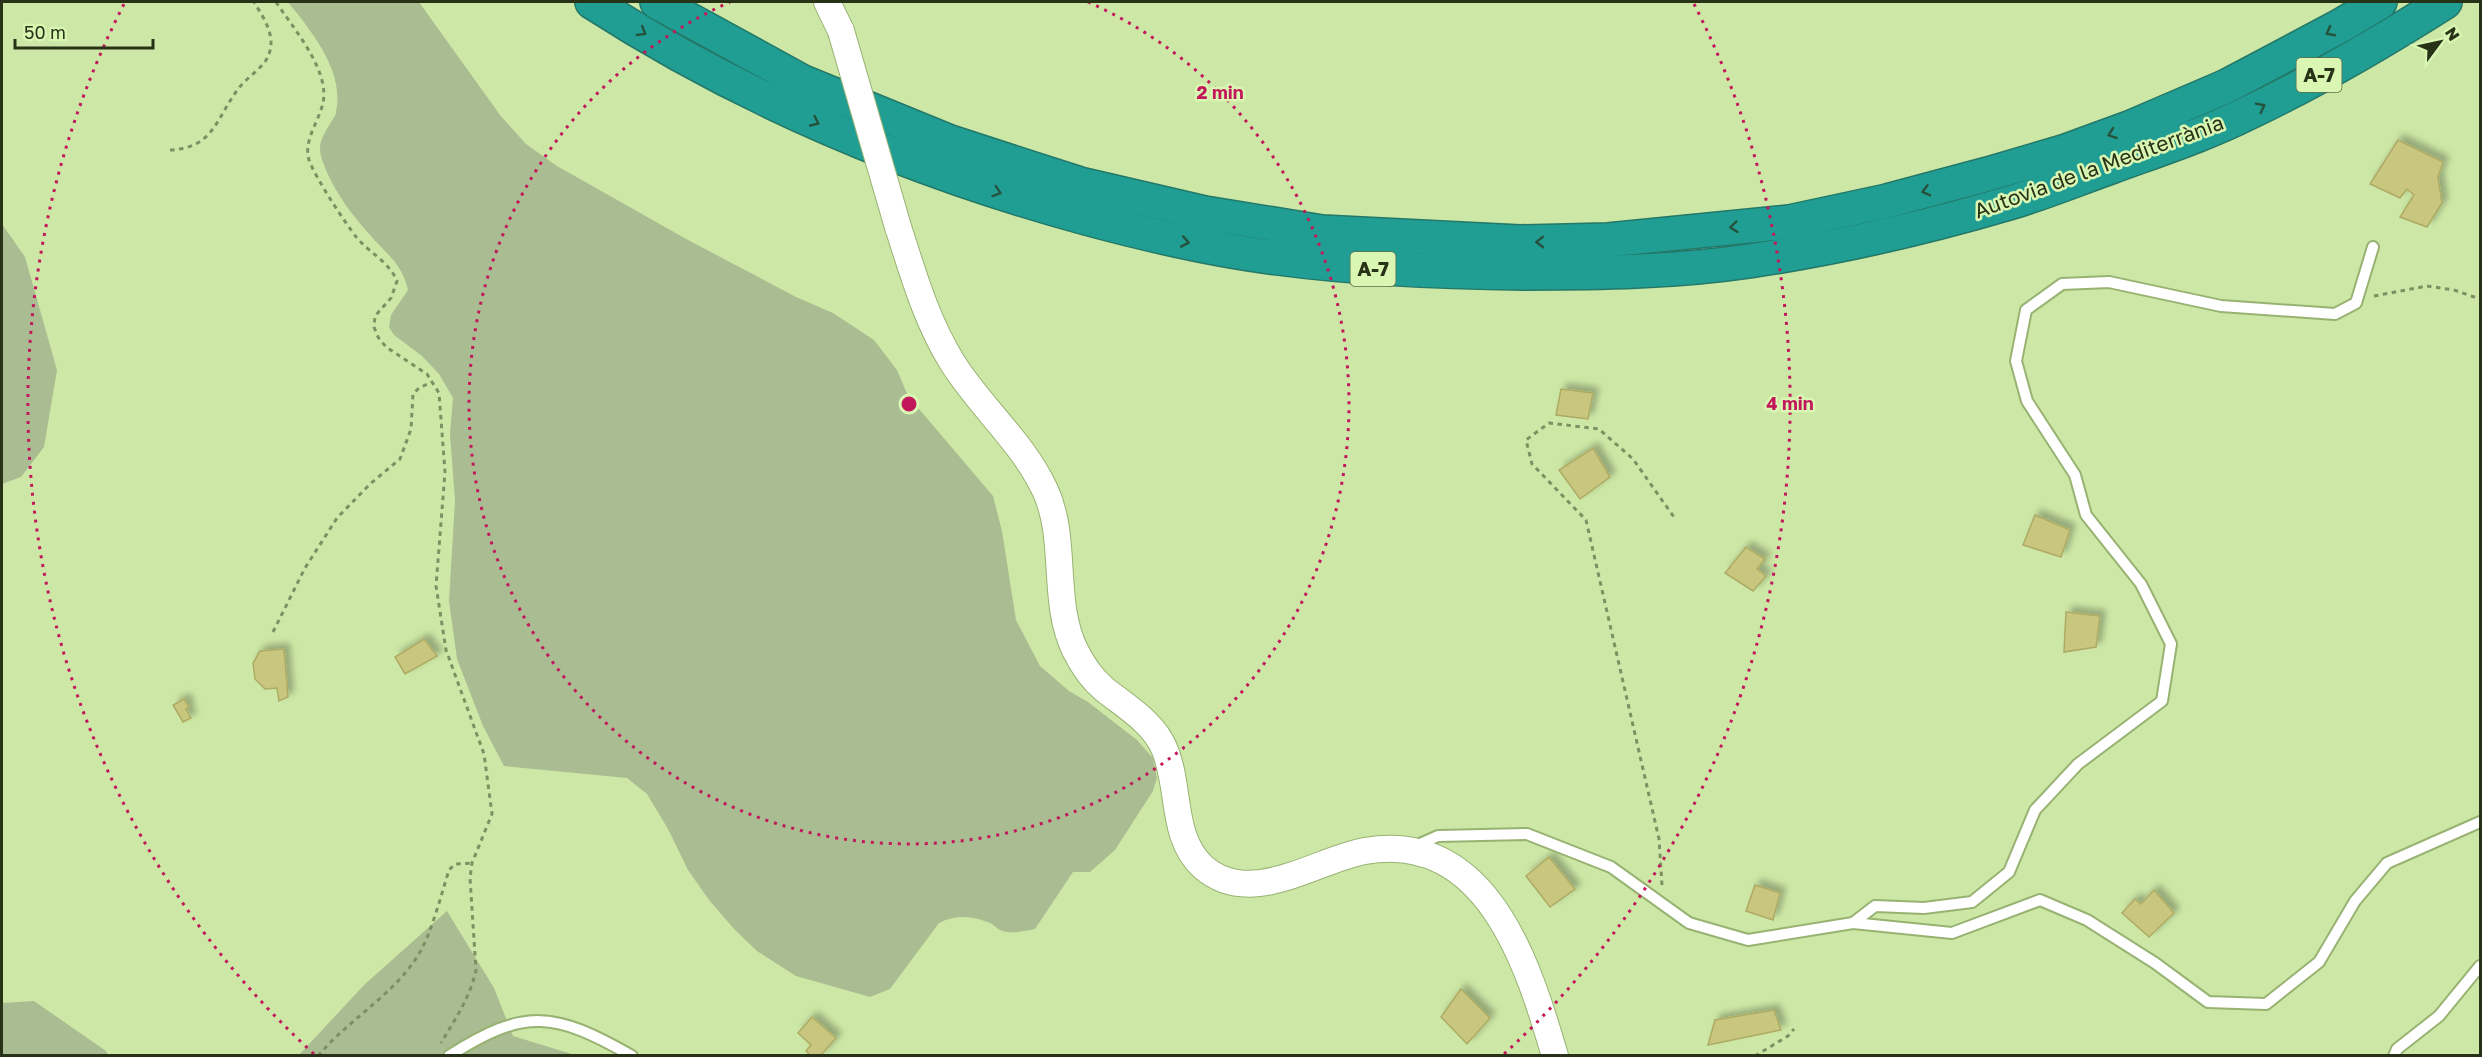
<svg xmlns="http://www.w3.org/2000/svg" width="2482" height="1057" viewBox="0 0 2482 1057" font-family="'Golos Text',sans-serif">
<defs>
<filter id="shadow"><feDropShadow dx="5.5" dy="-5.5" stdDeviation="3" flood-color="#0004"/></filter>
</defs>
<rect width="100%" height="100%" fill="#cde8a6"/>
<g fill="#aabc91">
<path d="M288,2H419L500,115L526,144L557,166L688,240L796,297L833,313L874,340L897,370L908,396L993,496L1002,531L1016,620L1040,666L1069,691L1088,702L1137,740L1153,758L1157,778L1153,791L1115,850L1090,872H1073L1035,929C1024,931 1013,934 1002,931C997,929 994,925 990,923C973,916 956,914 939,923L890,989L870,997L796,976L757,951L735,930L709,900L688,870L668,829L647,794L627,778L504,766L483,726L457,659L449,601L455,501L450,434L453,398L439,374L422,356L394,335L389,327L391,315L408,290C402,263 386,254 370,235C353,216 336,194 326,170C317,149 318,143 330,124C332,120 336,116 336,112C345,71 311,31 288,2Z"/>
<polygon points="2,224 25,257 57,370 44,447 21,477 2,484"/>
<polygon points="447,911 494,988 513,1036 575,1055 298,1056 364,985"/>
<polygon points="34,1001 106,1051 108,1055 2,1055 2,1003"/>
</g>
<g fill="#c8c67f" stroke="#adab64" stroke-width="1.5" filter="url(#shadow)">
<polygon points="2398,140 2443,162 2438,177 2442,203 2427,227 2400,217 2414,195 2407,189 2400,198 2370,184"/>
<polygon points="1561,389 1593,393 1588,419 1556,415"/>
<polygon points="1593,448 1610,477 1580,499 1559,470"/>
<polygon points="2035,515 2070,530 2061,557 2023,545"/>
<polygon points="1746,547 1765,559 1757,569 1766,576 1753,591 1725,573"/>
<polygon points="2066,612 2100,616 2096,647 2064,652"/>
<polygon points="424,639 437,656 405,674 395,657"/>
<polygon points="284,649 288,697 279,701 277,688 265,689 255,679 253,663 260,651"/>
<polygon points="184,699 189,707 186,709 191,718 183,722 173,705"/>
<polygon points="1549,857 1575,889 1550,907 1526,876"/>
<polygon points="1755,885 1780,893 1773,920 1746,911"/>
<polygon points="2154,890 2174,913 2149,937 2122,913 2135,899 2141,904"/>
<polygon points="1461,989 1490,1018 1467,1044 1441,1017"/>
<polygon points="1774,1010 1781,1030 1708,1045 1715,1020"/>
<polygon points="812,1017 836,1038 820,1056 811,1056 806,1051 811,1045 798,1033"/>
</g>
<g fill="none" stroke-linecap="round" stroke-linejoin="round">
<g stroke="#98b272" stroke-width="14">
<g id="service">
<polyline points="1411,848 1438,836 1527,834 1611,867 1689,923 1748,940 1853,923 1952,933 2040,900 2087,920 2155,963 2208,1002 2266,1004 2319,962 2355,901 2387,863 2480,822"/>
<polyline points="1853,923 1875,906 1924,908 1972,902 2009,872 2035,810 2078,764 2162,701 2171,644 2141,584 2086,515 2075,475 2027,401 2016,361 2026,310 2062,284 2109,282 2221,306 2335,314 2356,303 2373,247"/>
<path d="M449,1056C525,1007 555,1012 632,1056"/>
<polyline points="2394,1056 2397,1049 2439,1016 2480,966"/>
</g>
</g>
<g stroke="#98b272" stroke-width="28">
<g id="tertiary">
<polyline points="827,2 841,31"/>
<path d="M898,227C913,273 926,320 952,362C980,407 1022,441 1045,490C1068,539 1051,601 1075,650C1082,664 1092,679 1104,689C1125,706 1153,722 1164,748C1181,786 1170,837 1203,867C1251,909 1315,860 1365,851C1487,830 1528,964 1555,1056"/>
</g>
</g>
<g stroke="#237868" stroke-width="36">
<g id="motorway">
<path d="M592,2C744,100 911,170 1086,218C1149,235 1213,250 1278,258C1360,269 1441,272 1524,273C1599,273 1675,272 1749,261C1837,248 1924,228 2009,203C2043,193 2077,179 2111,167C2157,150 2204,135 2248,113C2315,81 2382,42 2445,2"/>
<polyline points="657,2 803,82 950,142 1080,184 1205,213 1322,232 1520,242 1608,240 1789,222 1887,201 1988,174 2066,151 2129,128 2227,86 2340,26 2380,2"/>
</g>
</g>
<g stroke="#7d9061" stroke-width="3" stroke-dasharray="4.5 4.5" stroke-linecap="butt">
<path d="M276,2C293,28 330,70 323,103C319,121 303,141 309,160C315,177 345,223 357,238C370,253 390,263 397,281L391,298L375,316L374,327L378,337L386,347L427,374L439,393L445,472L436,586L446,650L484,754L492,814L472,863L470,878L476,970C470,998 455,1019 441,1043"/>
<path d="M170,150C215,148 216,117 239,88C247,77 265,67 269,54C276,35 263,17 254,2"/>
<polyline points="2374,296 2427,286 2454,290 2480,299"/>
<polyline points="273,632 305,568 337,518 370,484 400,459 411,429 413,394 419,388 432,382"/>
<polyline points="1662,885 1659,839 1586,520 1532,464 1526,440 1549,423 1599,429 1633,459 1676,520"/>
<path d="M318,1056C348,1020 392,996 417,957C431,936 441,895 449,870L455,864L472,863"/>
<polyline points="1755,1056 1788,1036 1794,1029"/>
</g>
<use href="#service" stroke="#fff" stroke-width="10"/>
<use href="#tertiary" stroke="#fff" stroke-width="26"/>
<use href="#motorway" stroke="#219e94" stroke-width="33"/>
<g stroke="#98b272" stroke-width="28" stroke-linecap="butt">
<polyline id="tertiary-bridge" points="841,31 898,227"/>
</g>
<use href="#tertiary-bridge" stroke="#fff" stroke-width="26"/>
</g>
<defs><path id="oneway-chevron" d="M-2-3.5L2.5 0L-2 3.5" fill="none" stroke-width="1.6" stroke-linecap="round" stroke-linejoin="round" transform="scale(1.5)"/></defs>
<g stroke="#25523c">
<use href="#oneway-chevron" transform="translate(642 32) rotate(31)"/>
<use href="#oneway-chevron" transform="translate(2330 32) rotate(152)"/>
<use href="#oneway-chevron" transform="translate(2261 107) rotate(-27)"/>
<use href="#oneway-chevron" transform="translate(815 122) rotate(25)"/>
<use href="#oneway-chevron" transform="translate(2112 134) rotate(160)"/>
<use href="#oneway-chevron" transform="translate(1926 191) rotate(165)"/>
<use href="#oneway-chevron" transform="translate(997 192) rotate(18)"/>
<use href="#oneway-chevron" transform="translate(1734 227) rotate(174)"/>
<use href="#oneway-chevron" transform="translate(1185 242) rotate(10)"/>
<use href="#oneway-chevron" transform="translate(1540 242) rotate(179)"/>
</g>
<g fill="none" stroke="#c2185b" stroke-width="3" stroke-dasharray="3 6">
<path d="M1088 2A440 440 0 1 1 730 2"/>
<path d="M314 1054A881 881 0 0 1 124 4M1694 4A881 881 0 0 1 1504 1054"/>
</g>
<g text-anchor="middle" stroke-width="5" stroke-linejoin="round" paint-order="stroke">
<g fill="#daf6b3" stroke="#5d6d46" stroke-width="1.5">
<rect x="2296.5" y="58" width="45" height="34" rx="4.5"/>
<rect x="1350.5" y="252" width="45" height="34" rx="4.5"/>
</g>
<g font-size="20" font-weight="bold" fill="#273217">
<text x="2319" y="82">A-7</text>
<text x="1373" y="276">A-7</text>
</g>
<g font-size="21" fill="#273217" stroke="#daf6b3">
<text transform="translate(2099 167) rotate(-20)" y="7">Autovia de la Mediterrània</text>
</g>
</g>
<circle cx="909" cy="404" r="9" fill="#c2185b" stroke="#daf6b3" stroke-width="3"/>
<g font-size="18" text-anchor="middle" font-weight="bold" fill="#c2185b" stroke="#daf6b3" stroke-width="5" stroke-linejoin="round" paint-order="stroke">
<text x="1220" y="99">2 min</text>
<text x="1790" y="410">4 min</text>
</g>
<rect width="2482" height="1057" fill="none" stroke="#273217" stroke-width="6"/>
<g transform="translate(2440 42) rotate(57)" stroke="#daf6b3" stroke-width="4.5" paint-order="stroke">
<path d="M0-4.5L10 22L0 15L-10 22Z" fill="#273217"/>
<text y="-9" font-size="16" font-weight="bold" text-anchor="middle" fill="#273217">N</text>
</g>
<path d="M15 39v9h138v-9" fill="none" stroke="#273217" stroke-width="3"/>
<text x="24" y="39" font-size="18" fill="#273217" stroke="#daf6b3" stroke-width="4.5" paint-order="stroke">50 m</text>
</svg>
